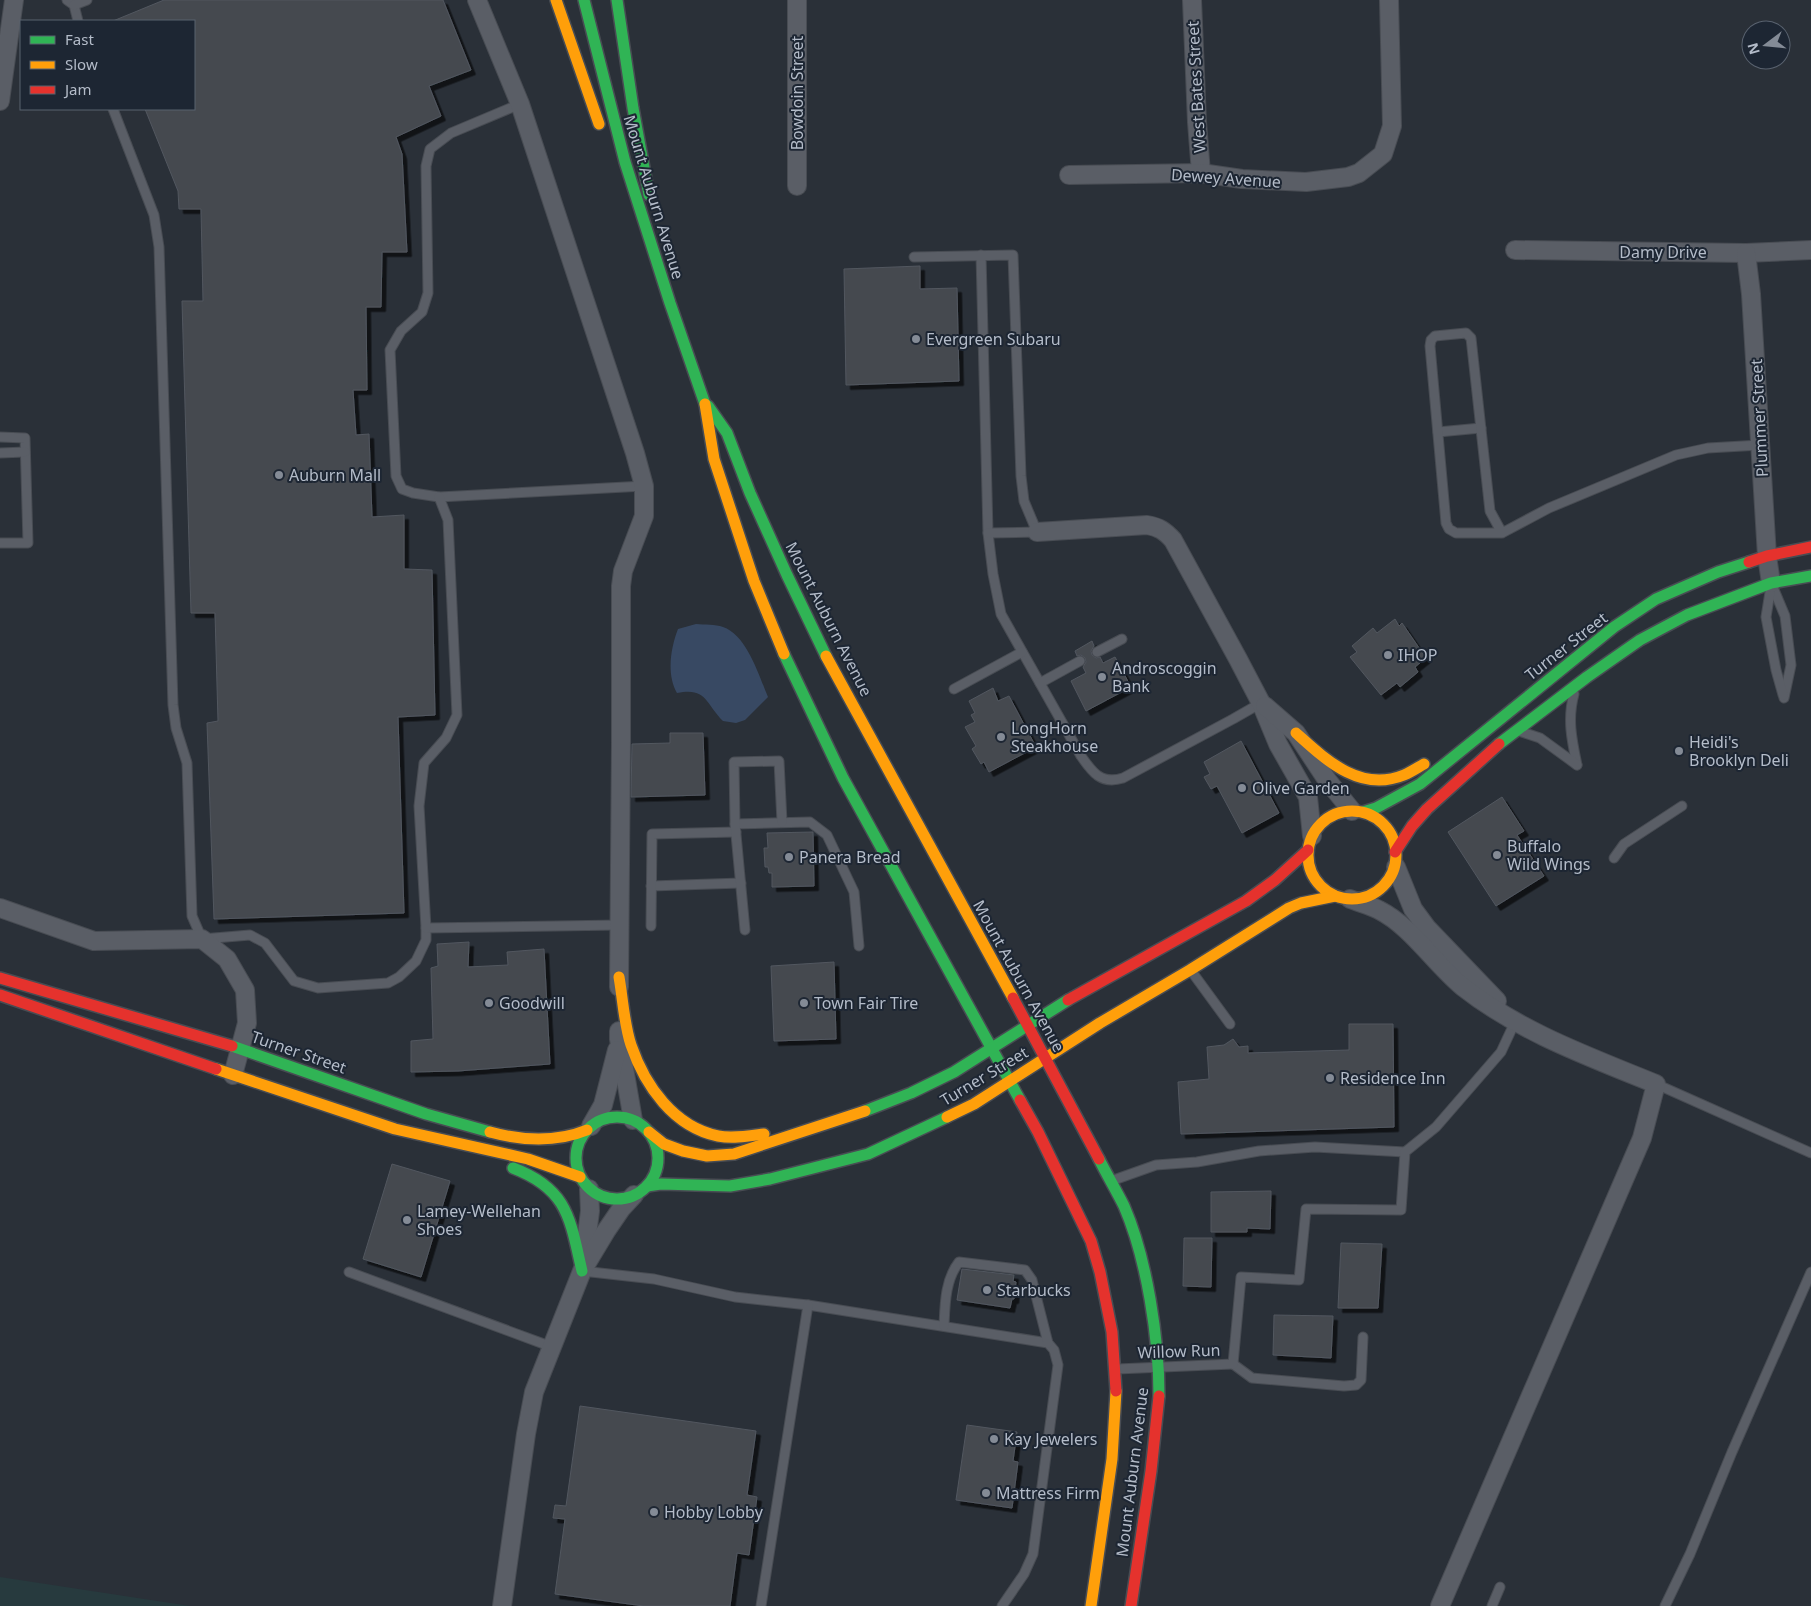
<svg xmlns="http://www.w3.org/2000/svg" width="1811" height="1606" viewBox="0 0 1811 1606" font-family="'Noto Sans',sans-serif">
<defs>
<filter id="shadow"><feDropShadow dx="4.5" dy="4.5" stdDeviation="0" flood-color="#0009"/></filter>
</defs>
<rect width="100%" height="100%" fill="#2a3038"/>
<polygon fill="#273a3e" points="0,1577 190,1606 0,1606"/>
<path fill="#384963" d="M696,624C705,625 715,624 723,627C747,635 759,676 768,697L745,720L736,723L723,721C705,703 707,687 677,693C666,674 671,647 678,629Z"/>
<g fill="#444950" stroke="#52575f" filter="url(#shadow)">
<polygon points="164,0 443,0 471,70 429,86 441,116 396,137 402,154 407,252 382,252 381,307 366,307 367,390 353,390 356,435 369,434 372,517 404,515 404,569 432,570 435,715 398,717 404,913 214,919 207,723 218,721 215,613 191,613 182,301 203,301 201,209 179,209 178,191 145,109 194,109 194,21 113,21"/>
<polygon points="920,266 920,289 957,288 959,381 846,385 844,269"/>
<polygon points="1395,619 1399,626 1402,623 1426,658 1415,667 1418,672 1400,687 1397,683 1381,695 1350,657 1357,652 1352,646 1373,628 1377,633"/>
<polygon points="1092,641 1094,646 1091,651 1092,655 1096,658 1100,657 1103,663 1115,657 1131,687 1086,711 1071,681 1086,673 1083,667 1086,662 1085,658 1081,655 1077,656 1075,651"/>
<polygon points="993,688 998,701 1009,696 1036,747 989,772 984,762 981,764 972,749 976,746 965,727 975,722 971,715 975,713 969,701"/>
<polygon points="670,733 703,733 705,795 631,797 632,744 670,743"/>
<polygon points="1241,741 1279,813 1242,833 1217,786 1211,789 1204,777 1210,774 1204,762"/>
<polygon points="1502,797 1524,831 1517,835 1544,876 1496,906 1448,832"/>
<polygon points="813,832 814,886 772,887 772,873 769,873 768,867 765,867 764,848 768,848 767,833"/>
<polygon points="469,942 468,967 508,965 507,952 544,949 550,1064 458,1071 411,1072 411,1041 433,1039 431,968 438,966 437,944"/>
<polygon points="834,962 836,1039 774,1041 771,966"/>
<polygon points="1349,1024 1393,1024 1394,1127 1181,1134 1178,1082 1209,1079 1207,1047 1224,1045 1233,1039 1239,1047 1248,1046 1248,1053 1349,1050"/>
<polygon points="392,1164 450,1181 421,1277 363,1259"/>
<polygon points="1271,1191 1270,1229 1247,1228 1247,1232 1211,1232 1211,1192"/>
<polygon points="1184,1238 1212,1238 1211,1287 1183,1286"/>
<polygon points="1341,1243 1382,1244 1378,1308 1338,1308"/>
<polygon points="962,1269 1014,1275 1013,1281 1016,1282 1014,1299 1012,1299 1010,1308 957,1300"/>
<polygon points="1274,1315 1333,1316 1331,1358 1273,1355"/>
<polygon points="580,1406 756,1431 747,1495 757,1497 749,1555 737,1553 730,1606 644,1606 555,1594 565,1519 553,1518 555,1505 566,1506"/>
<polygon points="967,1425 1017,1432 1013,1461 1018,1462 1012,1508 956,1500"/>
</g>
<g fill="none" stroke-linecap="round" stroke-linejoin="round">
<g stroke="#484c53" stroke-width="11">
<g id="lane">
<polyline points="67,0 74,5 78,21"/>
<polyline points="74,5 87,0"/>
<polyline points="520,104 451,133 430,149 426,166 428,293 422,312 401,331 390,350 396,476 402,489 413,493 439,497 644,486"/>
<polyline points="113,109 154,215 159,247 173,705 176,728 187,763 192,916 202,939 250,935 265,943 294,981 318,988 388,983 399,977 416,961 426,940 426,928 619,925"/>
<path d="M981,255L988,533L993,574L1001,614L1081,756C1092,772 1101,785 1123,778L1233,719L1261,703"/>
<polyline points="914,257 1013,255 1021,476 1024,501 1037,532 988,533"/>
<polyline points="1438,432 1481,428"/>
<polyline points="0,437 25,438 28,543 0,543"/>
<polyline points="0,453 25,452"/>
<polyline points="1502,533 1456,533 1449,529 1446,523 1430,346 1431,340 1435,336 1466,333 1471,338 1490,511 1502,533 1549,508 1676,455 1708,448 1760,445"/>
<polyline points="1772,585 1785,616 1791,665 1784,698"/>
<polyline points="1771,586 1766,617 1776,670 1783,695"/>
<polyline points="1097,652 1122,639"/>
<polyline points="1040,683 1080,661"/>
<polyline points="954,689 1022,652"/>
<path d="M1574,694C1567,719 1572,741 1577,765"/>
<polyline points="1519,731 1540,738 1577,765"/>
<polyline points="735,824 810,822 827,835 854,892 859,946"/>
<polyline points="1614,858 1624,844 1682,806"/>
<polyline points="651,886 741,883"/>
<polyline points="651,926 652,834 736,832"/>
<polyline points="426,928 419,806 424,763 446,738 457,715 448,520 439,497"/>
<polyline points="745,930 735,824 734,762 779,761 782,822"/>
<polyline points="1192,972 1230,1024"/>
<polyline points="1656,1084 1811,1153"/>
<polyline points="1111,1181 1156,1165 1197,1162 1259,1151 1315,1147 1405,1152"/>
<polyline points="582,1271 654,1279 735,1297 808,1305 1048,1343 1054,1350 1058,1365 1033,1554 1024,1574 1002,1606"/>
<polyline points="349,1272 552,1347"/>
<path d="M944,1326C945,1304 945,1280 959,1262L1025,1270L1032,1280L1048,1343"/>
<polyline points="1233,1364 1252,1378 1344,1386 1356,1385 1361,1380 1363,1337"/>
<polyline points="1117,1369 1233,1364 1241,1277 1299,1280 1306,1209 1401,1210 1405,1152 1436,1127 1501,1052 1515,1022"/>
<polyline points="761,1606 808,1305"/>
<polyline points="1492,1606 1500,1587"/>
<polyline points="1665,1606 1690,1554 1732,1452 1811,1272"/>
</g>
</g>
<g stroke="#484c53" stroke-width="20">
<g id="street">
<polyline points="477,0 520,104 635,453 644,486 644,516 623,571 621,586 621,742 619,987"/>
<polyline points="797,0 797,186"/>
<polyline points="1192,0 1197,122 1201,173"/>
<polyline points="0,101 14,0"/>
<polyline points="1069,175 1201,173 1242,179 1306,182 1348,177 1359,173 1383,154 1392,126 1389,0"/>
<polyline points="1515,250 1746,253 1811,250"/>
<polyline points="1746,253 1751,294 1767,556 1771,583"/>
<path d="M1037,532L1147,525C1159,527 1165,531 1173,540L1238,659L1261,703L1278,744L1308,797L1312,836"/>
<polyline points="1265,706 1296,733 1327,780 1352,811"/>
<polyline points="1396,867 1413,909 1427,928 1497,1001"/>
<path d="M1350,899C1360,903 1370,905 1379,910C1411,926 1435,964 1463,987C1520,1032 1590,1057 1656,1084L1642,1138L1440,1606"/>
<polyline points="0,908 94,941 202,939 227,959 245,990 247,1023 233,1075"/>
<polyline points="619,1031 619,1039 633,1120"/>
<polyline points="591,1126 603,1105 617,1050"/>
<polyline points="584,1258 590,1211 589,1189"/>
<polyline points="502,1606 526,1434 534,1392 582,1271 606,1231 621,1209 634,1195"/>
</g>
</g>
<g stroke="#484c53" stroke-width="14">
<g id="fast">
<polyline points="584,0 625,162 670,303 705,404"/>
<polyline points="617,0 633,108 649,195"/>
<polyline points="708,406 727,433 750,493 787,575 826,656"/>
<polyline points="784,654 843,778 1020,1100"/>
<polyline points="1499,744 1587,677 1640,640 1687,615 1771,583 1811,576"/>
<polyline points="1363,812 1376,808 1420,784 1614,627 1656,599 1718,572 1749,562"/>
<polyline points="232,1046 426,1114 490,1132"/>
<polyline points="865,1111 911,1093 954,1072 1068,1000"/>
<circle cx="617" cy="1158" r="41"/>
<path d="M1099,1159C1107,1175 1116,1190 1124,1206C1147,1259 1159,1339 1159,1396"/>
<path d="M513,1168C568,1189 570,1219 582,1271"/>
<polyline points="647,1186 661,1184 730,1186 770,1179 868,1154 947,1117"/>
</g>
</g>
<g stroke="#484c53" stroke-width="14">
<g id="slow">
<polyline points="556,0 599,124"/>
<polyline points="705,404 714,459 754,581 784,654"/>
<polyline points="826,656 1013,998"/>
<path d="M1296,733C1326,760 1360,793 1404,775C1411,772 1417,768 1424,764"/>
<circle cx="1352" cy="855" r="44"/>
<path d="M619,977C623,1000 624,1024 631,1045C645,1086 674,1127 718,1136C733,1139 749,1136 764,1134"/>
<polyline points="216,1069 395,1129 528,1159 580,1177"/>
<polyline points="947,1117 974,1104 1100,1023 1190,970 1289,908 1301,903 1335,896"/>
<path d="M490,1132C523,1141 555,1143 587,1130"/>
<polyline points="649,1132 664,1144 683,1151 707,1156 734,1154 865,1111"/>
<polyline points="1091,1606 1112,1459 1116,1391"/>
</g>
</g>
<g stroke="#484c53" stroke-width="14">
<g id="jam">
<polyline points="1749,562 1767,556 1811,547"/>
<polyline points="1395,852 1412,826 1427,809 1499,744"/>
<polyline points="0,978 232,1046"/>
<polyline points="0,995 216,1069"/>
<polyline points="1013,998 1099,1159"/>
<polyline points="1068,1000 1246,901 1275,880 1308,850"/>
<polyline points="1020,1100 1038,1132 1091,1241 1100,1272 1112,1332 1116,1391"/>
<polyline points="1131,1606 1151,1471 1159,1396"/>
</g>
</g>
<use href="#lane" stroke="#5a5e66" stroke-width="9"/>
<use href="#street" stroke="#5a5e66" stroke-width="18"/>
<use href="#fast" stroke="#30b455" stroke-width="11"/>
<use href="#slow" stroke="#ff9f0a" stroke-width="11"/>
<use href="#jam" stroke="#e5322d" stroke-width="11"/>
</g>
<g fill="#848b96" stroke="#1d2633" stroke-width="2">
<circle cx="916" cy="339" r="5"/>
<circle cx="279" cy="475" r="5"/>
<circle cx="1388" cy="655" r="5"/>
<circle cx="1102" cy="677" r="5"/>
<circle cx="1001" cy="737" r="5"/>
<circle cx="1679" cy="751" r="5"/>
<circle cx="1242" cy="788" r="5"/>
<circle cx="1497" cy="855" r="5"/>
<circle cx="789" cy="857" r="5"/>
<circle cx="489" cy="1003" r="5"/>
<circle cx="804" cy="1003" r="5"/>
<circle cx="1330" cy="1078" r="5"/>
<circle cx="407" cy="1220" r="5"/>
<circle cx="987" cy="1290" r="5"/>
<circle cx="994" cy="1439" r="5"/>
<circle cx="986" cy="1493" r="5"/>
<circle cx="654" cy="1512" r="5"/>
</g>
<g text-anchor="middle" stroke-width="4" stroke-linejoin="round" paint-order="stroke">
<g font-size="16" fill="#b4bcc9" stroke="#1d2633">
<text transform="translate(1196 87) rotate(-93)" y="6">West Bates Street</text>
<text transform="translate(797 93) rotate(-90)" y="6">Bowdoin Street</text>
<text transform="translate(1226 178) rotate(4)" y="6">Dewey Avenue</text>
<text transform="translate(654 197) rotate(73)" y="6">Mount Auburn Avenue</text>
<text x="1663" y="258">Damy Drive</text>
<text transform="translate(1759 418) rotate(-93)" y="6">Plummer Street</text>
<text transform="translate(829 619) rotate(63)" y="6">Mount Auburn Avenue</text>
<text transform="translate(1566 646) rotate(-38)" y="6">Turner Street</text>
<text transform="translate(1019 976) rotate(61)" y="6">Mount Auburn Avenue</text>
<text transform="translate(299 1052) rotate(19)" y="6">Turner Street</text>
<text transform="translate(984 1076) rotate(-31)" y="6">Turner Street</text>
<text transform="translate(1179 1351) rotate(-2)" y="6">Willow Run</text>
<text transform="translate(1132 1472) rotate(-83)" y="6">Mount Auburn Avenue</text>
</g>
<g font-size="16" fill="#b4bcc9" stroke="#1d2633" text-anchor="start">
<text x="926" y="345">Evergreen Subaru</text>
<text x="289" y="481">Auburn Mall</text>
<text x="1398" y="661">IHOP</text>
<text x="1112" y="674">Androscoggin<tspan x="1112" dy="18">Bank</tspan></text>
<text x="1011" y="734">LongHorn<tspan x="1011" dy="18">Steakhouse</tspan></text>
<text x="1689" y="748">Heidi's<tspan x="1689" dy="18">Brooklyn Deli</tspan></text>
<text x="1252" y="794">Olive Garden</text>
<text x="1507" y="852">Buffalo<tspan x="1507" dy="18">Wild Wings</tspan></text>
<text x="799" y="863">Panera Bread</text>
<text x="499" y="1009">Goodwill</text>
<text x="814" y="1009">Town Fair Tire</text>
<text x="1340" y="1084">Residence Inn</text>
<text x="417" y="1217">Lamey-Wellehan<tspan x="417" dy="18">Shoes</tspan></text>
<text x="997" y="1296">Starbucks</text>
<text x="1004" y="1445">Kay Jewelers</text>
<text x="996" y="1499">Mattress Firm</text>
<text x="664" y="1518">Hobby Lobby</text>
</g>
</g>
<rect x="20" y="20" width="175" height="90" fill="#1d2633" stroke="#59626f"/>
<rect x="30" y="36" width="25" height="8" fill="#30b455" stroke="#59626f"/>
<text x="65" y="45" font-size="15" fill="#b4bcc9">Fast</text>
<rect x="30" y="61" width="25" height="8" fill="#ff9f0a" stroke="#59626f"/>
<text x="65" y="70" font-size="15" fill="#b4bcc9">Slow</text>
<rect x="30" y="86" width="25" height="8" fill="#e5322d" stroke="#59626f"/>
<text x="65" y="95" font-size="15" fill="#b4bcc9">Jam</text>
<g transform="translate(1766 45) rotate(254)"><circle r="24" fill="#1d2633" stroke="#59626f"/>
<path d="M0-4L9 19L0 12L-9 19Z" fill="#848b96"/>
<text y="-8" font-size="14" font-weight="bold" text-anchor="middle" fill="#b4bcc9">N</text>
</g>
</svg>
